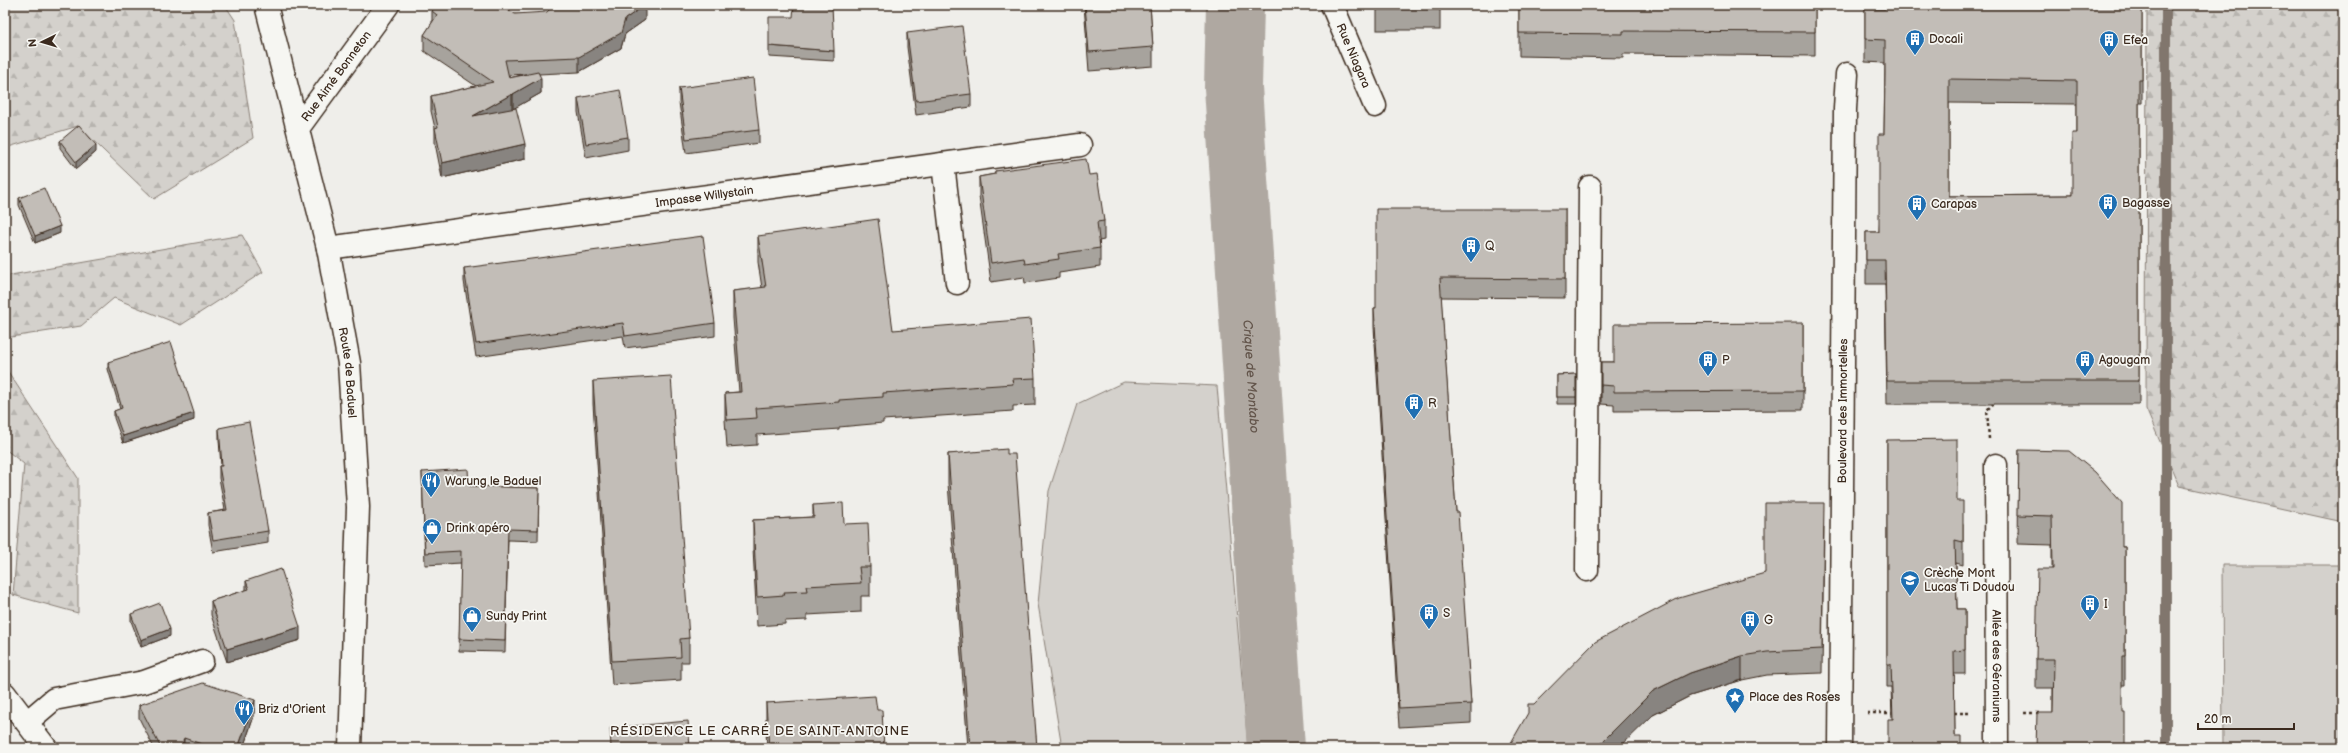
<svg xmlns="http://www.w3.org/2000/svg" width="2348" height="753" viewBox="0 0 2348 753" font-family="'Balsamiq Sans',sans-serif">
<defs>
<pattern id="forest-firs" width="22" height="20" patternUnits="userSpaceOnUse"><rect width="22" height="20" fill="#d4d1cc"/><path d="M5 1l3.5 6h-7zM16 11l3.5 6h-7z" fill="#b7b4af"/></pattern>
</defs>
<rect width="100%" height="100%" fill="#efeeea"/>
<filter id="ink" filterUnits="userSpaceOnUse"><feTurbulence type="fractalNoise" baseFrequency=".025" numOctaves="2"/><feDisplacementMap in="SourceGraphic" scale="8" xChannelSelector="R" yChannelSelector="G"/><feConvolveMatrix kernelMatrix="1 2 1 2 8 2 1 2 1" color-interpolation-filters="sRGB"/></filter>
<g filter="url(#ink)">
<g fill="#d4d1cc" stroke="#887e75">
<polygon points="1124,382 1217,386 1248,748 1062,748 1038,604 1049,491 1077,404"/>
<polygon points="2222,565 2343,565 2343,748 2223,748"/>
</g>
<g fill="url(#forest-firs)" stroke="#887e75">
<polygon points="5,5 225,5 235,20 253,138 154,199 78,126 5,148"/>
<polygon points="2147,5 2343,5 2343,522 2179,486 2146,409"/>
<polygon points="242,235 263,272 181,325 114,298 81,326 5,338 5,276"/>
<polygon points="5,367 78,478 78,613 13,595 24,464 5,449"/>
</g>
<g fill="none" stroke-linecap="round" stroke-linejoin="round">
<polyline stroke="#81766d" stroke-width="10" points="2166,5 2166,748"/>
<path stroke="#afa8a1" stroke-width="58" id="s1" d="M1235,5L1233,87L1276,748"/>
<g stroke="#3b2a1e" stroke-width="25">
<g id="minor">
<path id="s2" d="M1332,5L1375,106"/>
<path id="s3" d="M299,127L388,5"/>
<polyline points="943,164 957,283"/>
<path id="s4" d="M328,248L1080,145"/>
<path id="s5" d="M1996,465L1997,748"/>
<polyline points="1587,570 1590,187"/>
<polyline points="5,694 46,748"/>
<polyline points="27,722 54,699 144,682 202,661"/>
<path id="s6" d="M1840,748L1845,109L1847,74"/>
</g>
</g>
<g stroke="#3b2a1e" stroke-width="25">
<g id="major">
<path id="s7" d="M266,5L328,248L349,363L358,507L350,748"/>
</g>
</g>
<g stroke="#3b2a1e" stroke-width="2.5" stroke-dasharray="3 3" stroke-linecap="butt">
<polyline points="1989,439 1987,410 1994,403"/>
<polyline points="1867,713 1893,713"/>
<polyline points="1954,713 1970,713"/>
<polyline points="2024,713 2039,713"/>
</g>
<use href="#minor" stroke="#f6f6f2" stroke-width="22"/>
<use href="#major" stroke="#f6f6f2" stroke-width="22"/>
</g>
<g fill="#a7a39d" stroke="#3b2a1e" fill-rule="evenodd">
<polygon points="1084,5 1150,5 1153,47 1153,66 1089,71"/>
<rect x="1377" y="5" width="63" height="25"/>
<polygon points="1519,5 1815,5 1815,56 1623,54 1623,58 1519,56"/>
<path d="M2142,5V103H2139V404H1887L1885,284H1866V232H1879L1884,134L1885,63L1865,62V9ZM1949,103L2077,104V133L2072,195L1949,196Z"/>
<path d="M432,11L515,14L645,20L625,34L621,48L579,72L539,74L541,93L514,108L525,159L442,178L435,143V128L431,111V96L476,86L424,51V35L432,23ZM526,74L509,78V75Z"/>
<polygon points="907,33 971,94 971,107 916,115 907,47"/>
<polygon points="769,46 834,51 834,61 769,57"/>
<polygon points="679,88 759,130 759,143 686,153 679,102"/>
<polygon points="578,98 628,137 628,150 586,158 578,112"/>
<polygon points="60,141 96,152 76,169 60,148"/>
<polygon points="995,171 1089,175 1104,221 1104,240 1099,241 1100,248 1100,267 1059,273 1059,278 1025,283 1024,277 991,282 979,196 979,177 995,174"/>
<polygon points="19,198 60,233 35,243 19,205"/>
<polygon points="1565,209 1565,298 1441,297 1456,512 1471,704 1471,723 1399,727 1374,327 1374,308 1376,308"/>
<polygon points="758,236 893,330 1035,378 1035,405 1013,406 1013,411 883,420 883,423 839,427 839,429 757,435 757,445 727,447 725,420 725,393 739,392 733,318 733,291 762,288 758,262"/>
<polygon points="464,268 715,323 715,336 625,348 623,336 476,357 464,281"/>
<polygon points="1803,323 1803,410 1614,411 1614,405 1601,404 1601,362 1614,362"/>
<polygon points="108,362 194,420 123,443 114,418 114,411 120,409 108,369"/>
<polygon points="1576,374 1576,404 1557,404 1557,375"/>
<polygon points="593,381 689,638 689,662 681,662 681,680 612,685 593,404"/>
<polygon points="219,428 268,531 268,543 213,552 208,525 208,513 225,510 219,478 219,466 221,466 219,440"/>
<polygon points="1887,440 1957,501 1963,524 1963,565 1956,563 1957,609 1965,609 1965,674 1954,674 1955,736 1961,748 1892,719 1891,687 1887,687"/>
<polygon points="2019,450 2122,547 2125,547 2125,685 2122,685 2053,713 2053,688 2036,688 2036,659 2052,569 2052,545 2018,544"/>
<polygon points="948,454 1007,454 1037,748 968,748 948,483"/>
<polygon points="422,472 469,486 539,488 538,541 508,540 505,652 459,651 461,563 425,565"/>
<polygon points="813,505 844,524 870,567 870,596 861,596 861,612 807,615 807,620 785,621 785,624 757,626 753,549 753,520 813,517"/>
<polygon points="1824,527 1822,673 1767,675 1742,680 1690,696 1653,715 1534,704 1765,573"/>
<polygon points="246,581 300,640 227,662 211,615 211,601 246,590"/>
<polygon points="131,614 170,636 141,647 131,621"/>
<polygon points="766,703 877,710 884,748 767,748 766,732"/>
<polygon points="139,705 255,713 243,748 154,748 139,718"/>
</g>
<g fill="#888480" stroke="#3b2a1e">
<polygon points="645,5 645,20 625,34 621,48 579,72 579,57 625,19"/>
<polygon points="541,78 541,93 513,109 513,94"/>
<polygon points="512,94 512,110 473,116"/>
<polygon points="525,144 525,159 442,178 442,163"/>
<polygon points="96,145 96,152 76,169 76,162"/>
<polygon points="60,226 60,233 35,243 35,236"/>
<polygon points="194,413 194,420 123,443 123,436"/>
<polygon points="300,627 300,640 227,662 227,649"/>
<polygon points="170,629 170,636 141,647 141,640"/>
<polygon points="1742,656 1742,680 1690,696 1653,715 1619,748 1596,748 1653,691 1690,673"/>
<polygon points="255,700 255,713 243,748 238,748"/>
<polygon points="184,738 184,748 181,748"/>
</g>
<g fill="#c2bdb7" stroke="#3b2a1e" fill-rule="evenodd">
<polygon points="436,5 502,5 515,14 547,12 554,5 645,5 625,19 621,33 579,57 505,60 509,78 538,72 541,78 513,94 513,95 512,94 473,116 516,108 525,144 442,163 435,128 438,127 431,96 493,82 424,35 437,15 432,11"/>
<polygon points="794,5 832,5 834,51 769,46 769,17 793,17"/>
<polygon points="1085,5 1150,5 1153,47 1089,52"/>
<polygon points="1377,5 1440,5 1440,7 1377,6"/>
<polygon points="1519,5 1815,5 1815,32 1623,31 1623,34 1519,33"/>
<path d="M1885,5H2142V80H2139V381H1887L1885,260H1866V232H1879V134H1884L1885,74V40L1865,39V9H1885ZM1949,79L2077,81V133H2072V195L1949,196Z"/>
<polygon points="962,26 971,94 916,101 907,33"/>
<polygon points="753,78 759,130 686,139 679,88"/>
<polygon points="620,90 628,137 586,144 578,98"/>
<polygon points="79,125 96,145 76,162 60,141"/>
<polygon points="1086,159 1089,175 1097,174 1104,221 1097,222 1100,248 1058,254 1059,259 1025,264 1024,258 991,263 979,177 995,174 995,171"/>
<polygon points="44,188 60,226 35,236 19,198"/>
<polygon points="1376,209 1565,209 1565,279 1440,278 1456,512 1458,512 1471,704 1399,708 1374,308 1376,308"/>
<polygon points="878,219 893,330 1031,319 1035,378 1012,379 1013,384 883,393 883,397 839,400 839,402 756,408 757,418 727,420 725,393 741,392 733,291 766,287 758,236"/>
<polygon points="703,236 715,323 625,336 623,323 476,344 464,268"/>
<polygon points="1803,323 1803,391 1614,392 1614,386 1601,385 1601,362 1614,362 1614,324"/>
<polygon points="171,342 194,413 123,436 114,411 122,408 108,362"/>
<polygon points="1576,374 1576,397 1557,397 1557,375"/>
<polygon points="671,376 689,638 680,639 681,657 612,661 593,381"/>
<polygon points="249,422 268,531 213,540 208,513 227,510 219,466 222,466 219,428"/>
<polygon points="1957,439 1957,501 1963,501 1963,542 1955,540 1957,609 1965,609 1965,650 1954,651 1955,736 1961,736 1961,748 1888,748 1888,719 1893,719 1891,664 1887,664 1887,440"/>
<polygon points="1007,449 1007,454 1015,454 1037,748 970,748 948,454"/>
<polygon points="2019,450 2069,451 2095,472 2122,503 2122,547 2125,547 2125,656 2122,656 2122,712 2125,712 2125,748 2036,748 2037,713 2053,713 2054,659 2036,659 2038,569 2053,569 2052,516 2018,515"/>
<polygon points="468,469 469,486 539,488 538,530 508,529 505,641 459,639 461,551 425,553 422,472"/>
<polygon points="843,503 844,524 868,523 870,567 859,567 861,583 806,586 807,591 784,592 785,595 757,597 753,520 814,517 813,505"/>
<polygon points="1765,503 1824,503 1822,649 1767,652 1742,656 1690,673 1653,691 1596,748 1508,748 1528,713 1528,704 1534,704 1595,642 1679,598 1765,573"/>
<polygon points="281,569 300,627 227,649 211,601 249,589 246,581"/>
<polygon points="160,603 170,629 141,640 131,614"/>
<polygon points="203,683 255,700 238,748 213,748 184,738 181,748 161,748 139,705"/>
<polygon points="875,696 877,710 882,710 884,748 769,748 766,703"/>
<polygon points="688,721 690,748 611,748 610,728"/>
</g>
</g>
<defs>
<g id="building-pin" transform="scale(1)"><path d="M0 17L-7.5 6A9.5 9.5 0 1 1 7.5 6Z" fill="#1f6fb2" stroke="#f6f6f2"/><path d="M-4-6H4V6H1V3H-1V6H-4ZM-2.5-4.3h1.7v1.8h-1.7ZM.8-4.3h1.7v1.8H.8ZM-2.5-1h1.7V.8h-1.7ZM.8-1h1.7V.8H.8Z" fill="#fff"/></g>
<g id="restaurant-pin" transform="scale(1)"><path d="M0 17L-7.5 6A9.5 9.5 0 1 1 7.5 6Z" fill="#1f6fb2" stroke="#f6f6f2"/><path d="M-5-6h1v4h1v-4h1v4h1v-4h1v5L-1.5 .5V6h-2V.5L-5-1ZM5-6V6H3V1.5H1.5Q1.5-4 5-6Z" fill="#fff"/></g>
<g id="shop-pin" transform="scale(1)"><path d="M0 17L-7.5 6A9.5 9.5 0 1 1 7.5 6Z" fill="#1f6fb2" stroke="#f6f6f2"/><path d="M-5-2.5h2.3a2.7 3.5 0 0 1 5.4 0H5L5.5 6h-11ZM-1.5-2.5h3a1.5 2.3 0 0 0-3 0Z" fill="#fff"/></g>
<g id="school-pin" transform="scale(1)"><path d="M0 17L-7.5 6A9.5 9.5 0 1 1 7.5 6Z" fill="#1f6fb2" stroke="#f6f6f2"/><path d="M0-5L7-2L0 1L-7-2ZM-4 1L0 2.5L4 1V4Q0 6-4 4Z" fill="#fff"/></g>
<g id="sight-pin" transform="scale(1)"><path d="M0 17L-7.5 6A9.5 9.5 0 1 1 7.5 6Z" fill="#1f6fb2" stroke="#f6f6f2"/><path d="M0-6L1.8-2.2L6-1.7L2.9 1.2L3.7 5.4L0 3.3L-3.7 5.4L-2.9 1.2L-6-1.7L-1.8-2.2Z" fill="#fff"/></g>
</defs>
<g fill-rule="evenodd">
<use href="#building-pin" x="1915" y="39"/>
<use href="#building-pin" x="2109" y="40"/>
<use href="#building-pin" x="2108" y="203"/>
<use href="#building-pin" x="1917" y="204"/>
<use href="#building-pin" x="1471" y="246"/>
<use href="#building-pin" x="1708" y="360"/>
<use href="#building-pin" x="2085" y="360"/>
<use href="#building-pin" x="1414" y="403"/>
<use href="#restaurant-pin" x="431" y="481"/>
<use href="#shop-pin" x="432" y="528"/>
<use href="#school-pin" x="1910" y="580"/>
<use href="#building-pin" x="2090" y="604"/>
<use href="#building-pin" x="1429" y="613"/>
<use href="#shop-pin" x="472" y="616"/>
<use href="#building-pin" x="1750" y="620"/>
<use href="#sight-pin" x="1735" y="697"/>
<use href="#restaurant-pin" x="244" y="709"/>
</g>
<g text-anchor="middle" stroke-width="3.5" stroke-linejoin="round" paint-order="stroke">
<g font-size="12" fill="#3b2a1e" stroke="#f6f6f2" text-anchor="start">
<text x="1929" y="43">Docali</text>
<text x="2123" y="44">Efea</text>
<text x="2122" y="207">Bagasse</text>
<text x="1931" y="208">Carapas</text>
<text x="1485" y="250">Q</text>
<text x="1722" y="364">P</text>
<text x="2099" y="364">Agougam</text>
<text x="1428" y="407">R</text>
<text x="445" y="485">Warung le Baduel</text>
<text x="446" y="532">Drink apéro</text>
<text x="1924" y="577">Crèche Mont<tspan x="1924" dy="14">Lucas Ti Doudou</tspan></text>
<text x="2104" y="608">I</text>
<text x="1443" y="617">S</text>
<text x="486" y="620">Sundy Print</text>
<text x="1764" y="624">G</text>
<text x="1749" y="701">Place des Roses</text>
<text x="258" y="713">Briz d'Orient</text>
</g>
<g font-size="12" fill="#3b2a1e" stroke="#f6f6f2">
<text dy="4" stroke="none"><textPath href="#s2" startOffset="55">Rue Niagara</textPath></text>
<text dy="4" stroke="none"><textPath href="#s3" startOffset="63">Rue Aimé Bonneton</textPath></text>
<text dy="4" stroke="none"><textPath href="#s4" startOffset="380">Impasse Willystain</textPath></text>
<text dy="4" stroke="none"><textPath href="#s7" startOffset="377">Route de Baduel</textPath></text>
<text dy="4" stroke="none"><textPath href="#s6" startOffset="337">Boulevard des Immortelles</textPath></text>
<text dy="4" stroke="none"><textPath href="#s5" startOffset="201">Allée des Géraniums</textPath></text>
</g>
<g font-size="13" font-style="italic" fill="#64564c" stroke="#f6f6f2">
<text dy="5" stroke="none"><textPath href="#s1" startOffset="372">Crique de Montabo</textPath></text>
</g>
<g font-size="13" letter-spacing="1" fill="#3b2a1e" stroke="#f6f6f2">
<text x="760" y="735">RÉSIDENCE LE CARRÉ DE SAINT-ANTOINE</text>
</g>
</g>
<rect width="2348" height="753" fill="none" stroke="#f6f6f2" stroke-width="20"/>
<rect x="10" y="10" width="2328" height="733" fill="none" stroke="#3b2a1e" stroke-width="1.5" filter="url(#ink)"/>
<g transform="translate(42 42) rotate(265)" stroke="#f6f6f2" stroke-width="3" paint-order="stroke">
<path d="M0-3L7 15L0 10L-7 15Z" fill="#3b2a1e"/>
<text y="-6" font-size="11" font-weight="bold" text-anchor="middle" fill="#3b2a1e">N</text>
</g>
<path d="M2198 723v6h96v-6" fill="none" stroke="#3b2a1e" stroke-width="2"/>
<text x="2204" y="723" font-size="12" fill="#3b2a1e" stroke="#f6f6f2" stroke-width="3" paint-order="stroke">20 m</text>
</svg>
